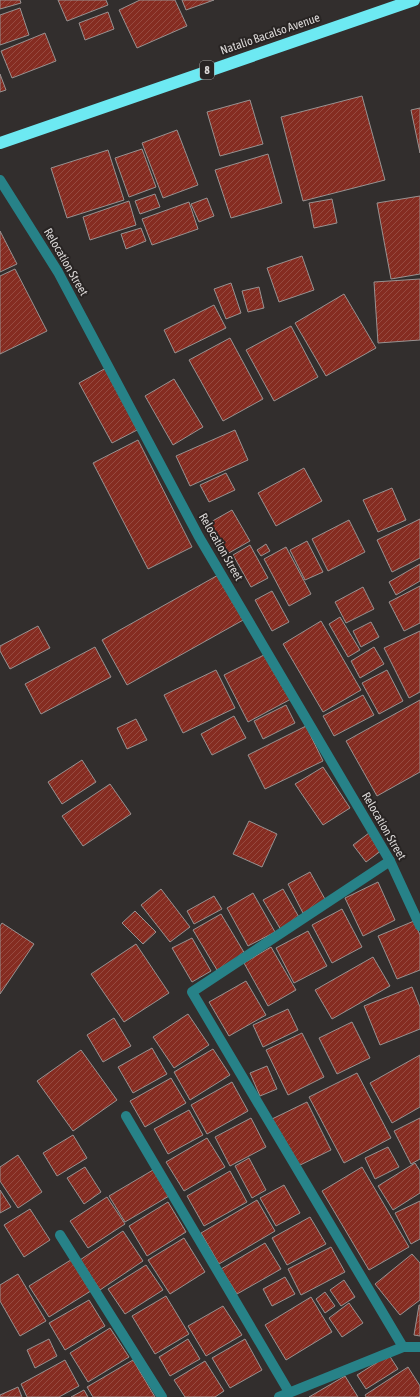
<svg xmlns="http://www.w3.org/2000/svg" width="420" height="1397" viewBox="0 0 420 1397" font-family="'Asap Condensed',sans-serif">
<defs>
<pattern id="building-hatch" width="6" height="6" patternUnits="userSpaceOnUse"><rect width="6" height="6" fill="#852c21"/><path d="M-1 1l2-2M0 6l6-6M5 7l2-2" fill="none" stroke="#964a40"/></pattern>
</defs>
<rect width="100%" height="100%" fill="#322e2d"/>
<g fill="url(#building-hatch)" stroke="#989291">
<polygon points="0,0 20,0 21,3 0,9"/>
<polygon points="58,0 106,0 108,5 67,21"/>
<polygon points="140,0 175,0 187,26 137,48 119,10"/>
<polygon points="182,0 214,0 186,10"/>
<polygon points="20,8 29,35 0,45 0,15"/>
<polygon points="108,12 114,29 85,40 79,23"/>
<polygon points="45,33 56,61 12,78 1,51"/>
<polygon points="0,74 6,90 0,92"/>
<polygon points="362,96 385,180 303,201 281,117"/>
<polygon points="250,100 263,144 220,156 207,112"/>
<polygon points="420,108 420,153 411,110"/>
<polygon points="177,130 198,185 163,198 142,143"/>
<polygon points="142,149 156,187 129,197 115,158"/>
<polygon points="108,150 124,200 67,218 51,168"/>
<polygon points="268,154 282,203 231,218 215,170"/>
<polygon points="155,194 160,207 140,214 135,201"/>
<polygon points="420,196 420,274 391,279 377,203"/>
<polygon points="207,198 214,216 199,222 191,204"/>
<polygon points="332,199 337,223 314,228 309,203"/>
<polygon points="129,201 136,225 90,240 83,217"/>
<polygon points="189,202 198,229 152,245 142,219"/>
<polygon points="141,228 146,241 126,249 121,234"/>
<polygon points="0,231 17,264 0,272"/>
<polygon points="302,256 314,290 279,302 267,268"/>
<polygon points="15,269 47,331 0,354 0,276"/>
<polygon points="420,279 420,340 378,343 374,282"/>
<polygon points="231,283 241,313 226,319 214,289"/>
<polygon points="259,287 264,308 248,312 242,291"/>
<polygon points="344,294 376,348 326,376 295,323"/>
<polygon points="214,305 226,328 175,353 164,330"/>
<polygon points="291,326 318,377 274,401 246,350"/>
<polygon points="230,338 263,399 223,421 189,360"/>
<polygon points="106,368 139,429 112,443 79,383"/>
<polygon points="174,379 203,427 173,445 145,396"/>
<polygon points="235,430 248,460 190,486 176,456"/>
<polygon points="138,440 192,547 148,569 93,463"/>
<polygon points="304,468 322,501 276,526 258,493"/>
<polygon points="226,473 235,490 209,502 200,485"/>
<polygon points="392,488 406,520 378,532 363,500"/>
<polygon points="232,510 250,541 227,554 209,523"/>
<polygon points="420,519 420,558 392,572 377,540"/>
<polygon points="349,520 365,552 328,571 312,539"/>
<polygon points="307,541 323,572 305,580 290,550"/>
<polygon points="266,544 270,551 261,556 257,550"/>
<polygon points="250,545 268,578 251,587 233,555"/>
<polygon points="286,547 311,594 289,606 264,559"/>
<polygon points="420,564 420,581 396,595 389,582"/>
<polygon points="220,574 245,619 127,685 102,640"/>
<polygon points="420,586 420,623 404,631 389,602"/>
<polygon points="363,587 374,609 346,623 335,602"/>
<polygon points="272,591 289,622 272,631 255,600"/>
<polygon points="340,617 360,650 348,657 329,624"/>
<polygon points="321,621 361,690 323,712 283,644"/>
<polygon points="371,622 379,637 361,647 353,631"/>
<polygon points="38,626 50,648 10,669 0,651 0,646"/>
<polygon points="420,631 420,692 409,698 384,648"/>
<polygon points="95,647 111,677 41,714 25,684"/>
<polygon points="374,647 384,664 360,678 351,661"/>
<polygon points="268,653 291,699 248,722 224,675"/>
<polygon points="216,670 235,708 183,733 164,695"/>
<polygon points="387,670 403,701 379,714 362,683"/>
<polygon points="363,695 374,715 334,736 323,716"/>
<polygon points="420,700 420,772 377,796 346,741"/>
<polygon points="286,705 295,723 263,739 254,721"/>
<polygon points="234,716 246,738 212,755 201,734"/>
<polygon points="136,719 147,740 127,749 117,728"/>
<polygon points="306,726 323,761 265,789 248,755"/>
<polygon points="82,760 96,782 62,804 48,782"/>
<polygon points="323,767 350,808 323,825 295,784"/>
<polygon points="110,784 131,814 83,846 62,816"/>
<polygon points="249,821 277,834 262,867 233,854"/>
<polygon points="369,833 382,850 366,862 353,845"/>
<polygon points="310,872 326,901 303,913 288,884"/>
<polygon points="378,882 395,920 363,936 345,898"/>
<polygon points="161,889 190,927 170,942 141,905"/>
<polygon points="283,889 300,919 281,930 263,900"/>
<polygon points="253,893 275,932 248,946 227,908"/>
<polygon points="214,896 222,909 194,924 187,911"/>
<polygon points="342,909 362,947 332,963 312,925"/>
<polygon points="135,911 156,932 143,944 122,923"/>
<polygon points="221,914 245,954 217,970 193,930"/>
<polygon points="414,921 420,935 420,970 397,979 378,936"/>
<polygon points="2,923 34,944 0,994 0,926"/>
<polygon points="308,931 327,966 294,983 276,948"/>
<polygon points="192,938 211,971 192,982 172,948"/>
<polygon points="136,944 169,993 124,1022 91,974"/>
<polygon points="271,947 296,990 268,1006 244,963"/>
<polygon points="373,957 390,986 332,1019 315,990"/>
<polygon points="246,981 266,1015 229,1036 209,1002"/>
<polygon points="412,987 420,1007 420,1029 380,1045 364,1006"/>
<polygon points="288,1009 298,1030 263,1047 253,1025"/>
<polygon points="188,1014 209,1045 174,1068 153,1037"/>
<polygon points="114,1018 131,1046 103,1062 87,1035"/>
<polygon points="352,1022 370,1058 337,1074 319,1038"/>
<polygon points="302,1033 324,1077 288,1095 266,1050"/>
<polygon points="152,1048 167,1074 133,1093 118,1067"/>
<polygon points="213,1049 230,1075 190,1100 174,1072"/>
<polygon points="81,1050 117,1100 73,1131 37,1081"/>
<polygon points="420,1055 420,1107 392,1123 370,1083"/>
<polygon points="267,1066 277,1089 260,1096 250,1073"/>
<polygon points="357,1073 391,1138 344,1163 309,1097"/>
<polygon points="171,1078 186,1103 145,1127 130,1101"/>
<polygon points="232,1082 248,1111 207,1134 191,1105"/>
<polygon points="307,1102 331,1150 296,1167 272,1119"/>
<polygon points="189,1110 203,1135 168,1154 154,1129"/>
<polygon points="251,1118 266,1147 230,1166 215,1137"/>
<polygon points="420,1118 420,1159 411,1164 394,1131"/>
<polygon points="73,1135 87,1158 57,1176 43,1153"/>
<polygon points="207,1138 225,1167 184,1191 166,1162"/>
<polygon points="388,1147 399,1167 375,1179 365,1158"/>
<polygon points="18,1155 42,1192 18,1208 0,1181 0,1167"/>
<polygon points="249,1158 266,1190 252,1198 235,1166"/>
<polygon points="415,1163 420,1171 420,1193 393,1210 378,1186"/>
<polygon points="85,1167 101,1192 84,1204 67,1178"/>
<polygon points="362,1167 409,1247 369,1270 322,1191"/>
<polygon points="153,1170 169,1196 125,1222 109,1196"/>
<polygon points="230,1171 247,1202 204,1226 187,1196"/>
<polygon points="284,1185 300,1213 276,1226 260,1198"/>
<polygon points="0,1190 11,1207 0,1213"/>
<polygon points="107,1197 125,1224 88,1248 70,1221"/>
<polygon points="257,1200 275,1231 219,1264 201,1233"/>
<polygon points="420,1201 420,1239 411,1244 395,1213"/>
<polygon points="168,1202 186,1232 147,1256 129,1226"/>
<polygon points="30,1209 50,1240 24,1257 4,1225"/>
<polygon points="310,1217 326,1244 287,1265 272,1238"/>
<polygon points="123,1231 143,1261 100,1290 80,1260"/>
<polygon points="184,1238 205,1272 170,1294 148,1260"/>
<polygon points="265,1243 281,1269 237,1294 221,1269"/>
<polygon points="331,1247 345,1272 301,1295 288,1269"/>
<polygon points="412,1254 420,1263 420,1300 400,1315 375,1284"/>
<polygon points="74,1258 94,1289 49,1317 29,1286"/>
<polygon points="146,1265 163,1290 125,1314 108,1289"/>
<polygon points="18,1274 46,1321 20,1336 0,1301 0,1285"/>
<polygon points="285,1277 295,1294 272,1306 263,1289"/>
<polygon points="344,1280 355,1297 341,1306 330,1290"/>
<polygon points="325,1292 335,1306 325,1313 316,1299"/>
<polygon points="166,1296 189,1334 155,1354 132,1316"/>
<polygon points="311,1297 332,1332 286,1360 265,1325"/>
<polygon points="89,1300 105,1326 65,1350 49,1323"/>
<polygon points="349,1303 363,1323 342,1337 329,1318"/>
<polygon points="419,1305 420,1305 420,1336 414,1335"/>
<polygon points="223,1306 242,1335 206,1356 188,1326"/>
<polygon points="110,1328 129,1357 88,1382 70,1353"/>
<polygon points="49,1339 57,1356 35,1368 27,1350"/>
<polygon points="188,1339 200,1359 170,1376 159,1357"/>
<polygon points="245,1339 262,1370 230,1388 212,1358"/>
<polygon points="389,1355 398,1369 366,1389 357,1375"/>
<polygon points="65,1360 79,1386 59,1397 27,1397 21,1384"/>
<polygon points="133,1360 155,1397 93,1397 87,1387"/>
<polygon points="205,1361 224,1391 215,1397 185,1397 174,1380"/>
<polygon points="408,1367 420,1386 420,1397 366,1397 365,1395"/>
<polygon points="345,1376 358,1397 309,1397"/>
<polygon points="18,1387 22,1397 0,1397 0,1395"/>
<polygon points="84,1390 88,1397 71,1397"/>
</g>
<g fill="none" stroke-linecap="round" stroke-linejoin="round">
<g stroke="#278288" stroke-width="10">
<polyline points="0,180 58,272 199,537 390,861 420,926"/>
<polyline points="390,861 192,992 403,1347"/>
<polyline points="126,1116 289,1392"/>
<polyline points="60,1235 162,1397"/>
<polyline points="279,1397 403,1347 420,1347"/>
</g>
<polyline stroke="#6de9f2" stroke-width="12" points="0,143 414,0"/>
</g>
<g text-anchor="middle" stroke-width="4" stroke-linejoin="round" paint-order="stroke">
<rect fill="#282423" stroke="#a5a2a1" stroke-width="1" x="200" y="61" width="14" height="18" rx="3"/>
<g font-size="11" font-weight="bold" fill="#dbd8d7">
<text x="207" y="74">8</text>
</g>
<g font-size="12" fill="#dbd8d7" stroke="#282423">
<text transform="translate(270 34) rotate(-19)" y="4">Natalio Bacalso Avenue</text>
<text transform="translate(66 262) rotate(60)" y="4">Relocation Street</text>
<text transform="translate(221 547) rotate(60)" y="4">Relocation Street</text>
<text transform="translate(384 826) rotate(60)" y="4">Relocation Street</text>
</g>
</g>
</svg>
